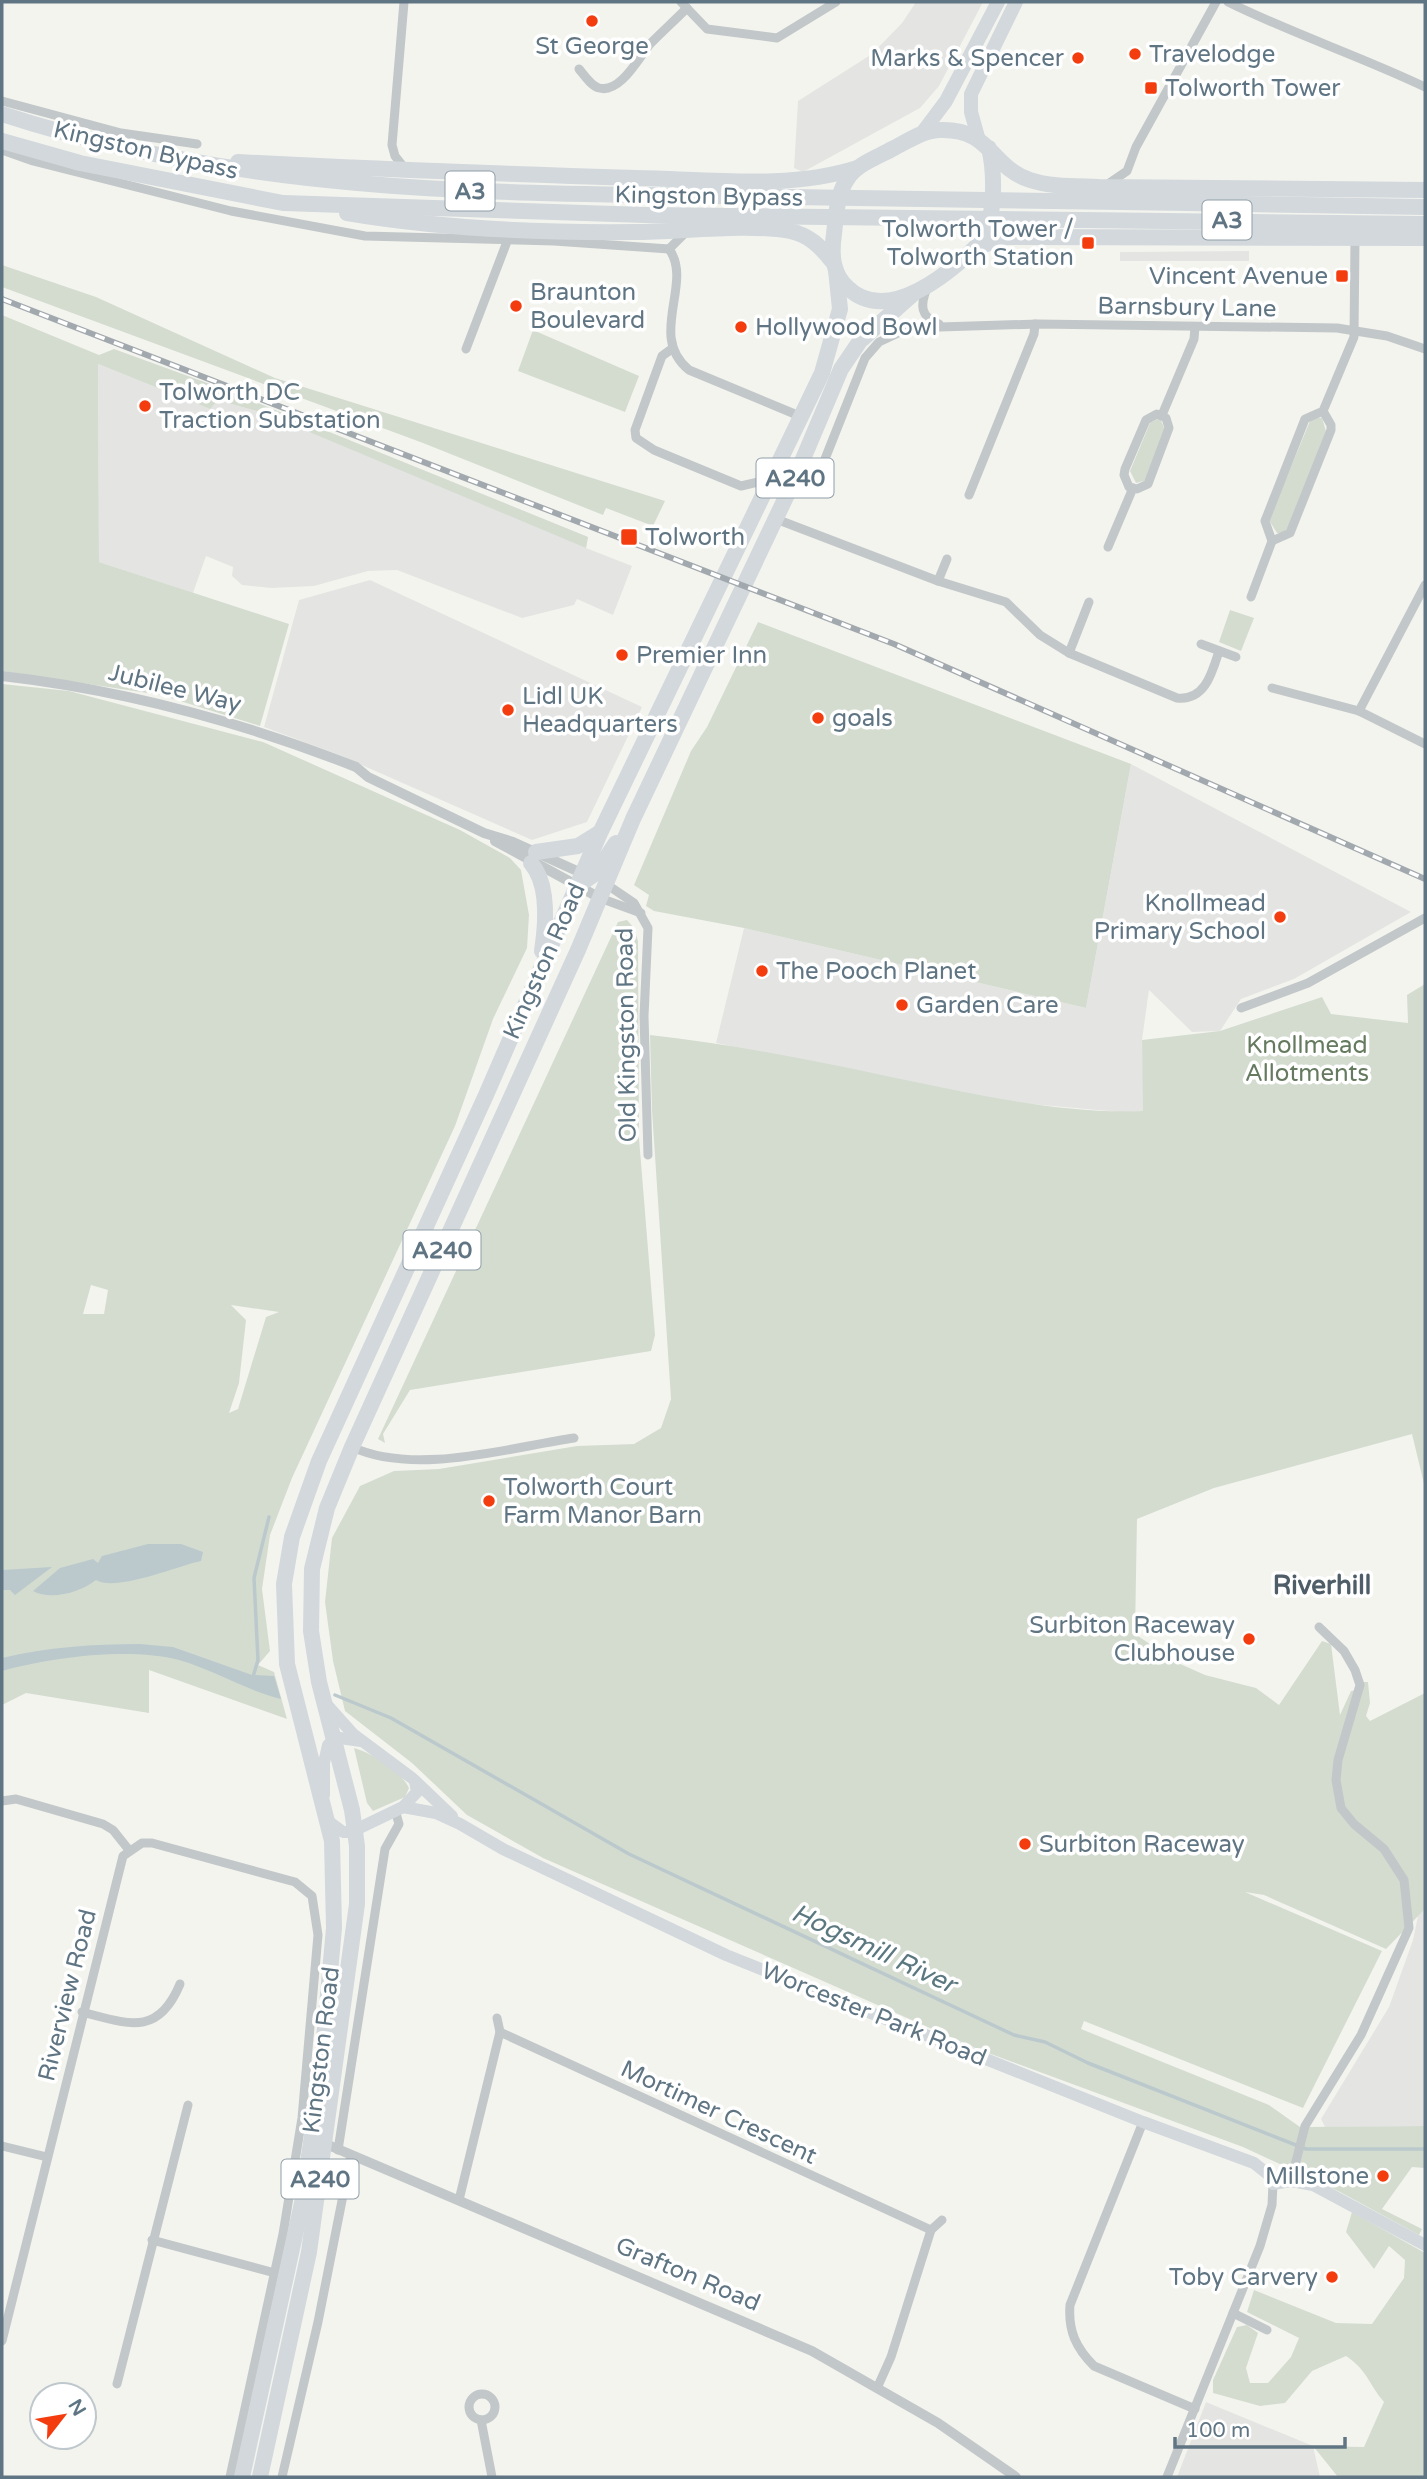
<svg xmlns="http://www.w3.org/2000/svg" width="1427" height="2479" viewBox="0 0 1427 2479" font-family="'Varela Round',sans-serif">
<rect width="100%" height="100%" fill="#f4f4ef"/>
<g fill="#e4e5e3">
<polygon points="916,2 983,2 939,86 920,108 803,172 794,168 798,101 872,54 902,23"/>
<polygon points="1249,251 1249,261 1120,261 1120,252"/>
<polygon points="98,364 210,409 221,388 588,537 586,548 632,566 613,615 577,599 574,605 522,618 397,570 368,571 314,586 271,588 242,585 232,576 233,567 206,556 193,593 99,562"/>
<polygon points="370,580 642,707 587,822 532,840 339,755 264,727 299,600"/>
<polygon points="1131,764 1411,912 1294,979 1241,999 1220,1031 1192,1032 1149,990 1142,1040 1144,1111 1120,1112 1008,1102 716,1043 744,928 1086,1008"/>
<polygon points="1425,1909 1425,2126 1325,2127 1321,2119 1389,2007 1413,1940 1418,1916"/>
<polygon points="1206,2402 1313,2446 1320,2477 1177,2477"/>
</g>
<g fill="#d4dcd0" fill-rule="evenodd">
<polygon points="2,265 96,297 275,378 665,501 653,526 606,508 603,515 423,443 2,287"/>
<polygon points="2,315 99,355 114,349 221,388 588,537 586,548 264,413 218,400 210,409 98,364 99,562 289,624 260,726 161,695 2,671"/>
<polygon points="533,330 639,376 625,412 518,371"/>
<polygon points="1316,417 1322,418 1326,431 1290,526 1282,534 1277,533 1269,520 1310,421"/>
<polygon points="1160,418 1165,430 1147,480 1136,483 1130,471 1150,423"/>
<polygon points="1230,610 1254,618 1241,651 1219,642"/>
<polygon points="758,622 1131,764 1086,1008 744,928 654,911 646,906 649,895 634,885 691,751 707,727"/>
<path d="M2,684L69,691L263,742L460,830L510,858L521,870L529,915L527,948L493,1019L455,1126L292,1478L270,1535L262,1589L270,1651L258,1665L274,1672L287,1719L149,1670V1713L26,1693L2,1705ZM91,1285L108,1290L104,1314H83ZM231,1305L279,1312L266,1317L238,1409L229,1413L239,1383L246,1320Z"/>
<polygon points="627,920 634,928 638,941 639,1138 655,1335 651,1351 410,1390 383,1434 385,1443 378,1439 618,922"/>
<path d="M1425,984V1488L1412,1434L1214,1488L1137,1519L1135,1634L1178,1663L1205,1675L1256,1688L1279,1705L1322,1641L1331,1644L1340,1715L1351,1691L1362,1689L1363,1682H1368L1370,1703L1366,1716L1370,1721L1425,1693V1689V1909L1386,1949L1264,1895L1245,1892L1382,1951L1303,2108L1084,2021L1081,2029L1269,2105L1300,2127L1425,2126V2168L1412,2167L1382,2209L1422,2229L1419,2235L1340,2192L1243,2147L980,2050L543,1858L467,1815L412,1763L345,1711L333,1661L325,1602L332,1538L360,1486L394,1471L439,1469L577,1446L634,1444L661,1428L671,1399L652,1110L650,1035C732,1044 811,1060 891,1077C974,1094 1058,1114 1143,1111L1142,1040L1220,1031L1322,997L1331,1014L1408,1023L1407,995Z"/>
<path d="M354,1748C372,1753 401,1771 409,1788L405,1797L373,1811L367,1803Z"/>
<path d="M1352,2212L1425,2253V2477H1338L1313,2446L1364,2447L1384,2402C1368,2383 1368,2371 1346,2356L1312,2371L1285,2403L1260,2406L1213,2393V2380L1237,2327L1247,2325L1258,2333L1246,2368L1250,2383H1268L1291,2357L1299,2338L1247,2312L1254,2290L1336,2323L1372,2324L1404,2278L1405,2260L1389,2246L1374,2269L1346,2232Z"/>
</g>
<g fill="#bbc9cd">
<path d="M148,1544H181L203,1552L201,1561C177,1566 117,1592 96,1580C81,1592 51,1601 33,1591L60,1568L93,1559L98,1563L102,1556Z"/>
<polygon points="52,1567 15,1595 10,1590 2,1590 2,1570"/>
<path d="M140,1644L173,1647L252,1675L274,1676L281,1699C245,1690 214,1670 179,1660C130,1647 51,1657 2,1671V1658C47,1647 93,1644 140,1644Z"/>
</g>
<g fill="none" stroke-linecap="round" stroke-linejoin="round">
<g stroke="#bbc9cd" stroke-width="3.5">
<polyline points="252,1680 258,1660 254,1578 269,1517"/>
<polyline points="335,1695 391,1718 629,1854 1014,2035 1045,2042 1088,2063 1306,2149 1425,2149"/>
</g>
<g stroke="#c2c7c9" stroke-width="9">
<polyline points="404,2 392,145 395,156 406,170"/>
<polyline points="681,2 707,29 777,38 836,2"/>
<path d="M1228,2C1293,34 1360,56 1425,87"/>
<path d="M579,69C584,75 591,86 599,88C621,94 640,55 651,43C663,31 675,20 687,8"/>
<polyline points="2,101 121,133 197,144"/>
<polyline points="2,150 33,161 231,211 365,236 554,241 669,249"/>
<polyline points="1108,184 1127,171 1136,147 1216,2"/>
<path d="M669,249C694,283 647,336 689,370L802,417"/>
<polyline points="669,249 688,230"/>
<path d="M927,288C920,305 920,317 939,324"/>
<polyline points="673,348 662,356 635,430 636,438 654,450 741,486 771,479"/>
<polyline points="466,349 508,239"/>
<polyline points="1323,411 1305,419 1265,521 1272,541 1290,533 1331,430 1331,425 1323,411 1354,337 1355,239"/>
<polygon points="1157,414 1166,418 1169,428 1148,484 1137,489 1129,487 1124,475 1125,469 1146,420"/>
<polyline points="1162,415 1194,339 1195,327"/>
<polyline points="825,459 865,358 879,342 909,328 1038,324 1337,328 1387,336 1425,349"/>
<polyline points="969,495 1034,334 1035,324"/>
<path d="M776,519L938,581L1006,602L1040,635L1069,653L1177,698C1205,701 1212,673 1219,651"/>
<polyline points="1108,547 1133,488"/>
<polyline points="938,581 947,559"/>
<polyline points="1251,597 1272,541"/>
<polyline points="1201,644 1236,657"/>
<polyline points="1069,653 1089,602"/>
<polyline points="1272,688 1359,711 1425,744"/>
<polyline points="1359,711 1425,585"/>
<polyline points="606,884 634,903 648,928 644,1016 648,1155"/>
<polyline points="600,898 641,913"/>
<polyline points="1241,1008 1308,983 1425,918"/>
<path d="M352,1447C415,1476 507,1448 574,1438"/>
<polyline points="2,1801 16,1799 103,1824 113,1830 129,1850"/>
<path d="M82,2012C128,2024 158,2037 180,1984"/>
<polyline points="497,2018 500,2032"/>
<path d="M1143,2122L1070,2305C1068,2331 1076,2348 1094,2366L1195,2409"/>
<polyline points="2,2146 47,2157"/>
<polyline points="338,2150 385,1849 399,1824 395,1810"/>
<polyline points="1291,2181 1305,2126 1361,2035 1409,1928 1404,1880 1384,1849 1354,1824 1341,1808 1336,1780 1338,1760 1360,1685 1355,1670 1344,1651 1319,1627"/>
<polyline points="459,2200 500,2032 931,2230 891,2357 878,2386"/>
<polyline points="931,2230 942,2220"/>
<polyline points="152,2240 275,2273"/>
<polyline points="1233,2313 1267,2330"/>
<polyline points="2,2341 123,1856 142,1843 152,1843 295,1882 312,1896 318,1935 302,2118 283,2234 230,2477"/>
<polyline points="117,2384 188,2105"/>
<circle cx="482" cy="2407" r="13"/>
<polyline points="481,2420 492,2477"/>
<polyline points="282,2477 318,2322 351,2155"/>
<polyline points="1167,2477 1260,2246 1272,2205 1273,2184"/>
</g>
<g stroke="#c2c7c9" stroke-width="10">
<path d="M2,676C124,690 242,722 356,767L368,777L484,833L513,842L588,876"/>
<polyline points="495,841 600,898"/>
<polyline points="326,2144 812,2351 938,2423 1016,2477"/>
</g>
<g stroke="#d2d8dc" stroke-width="12">
<polyline points="328,1706 353,1734 412,1778 452,1816"/>
<polyline points="324,1795 324,1763 328,1745 340,1738 361,1741"/>
<polyline points="403,1807 436,1813 460,1824 503,1849 726,1955 1143,2122 1254,2163 1269,2175 1273,2184 1291,2181 1313,2185 1425,2245"/>
<polyline points="328,1821 343,1832 351,1832 403,1807 417,1792 415,1781"/>
</g>
<g stroke="#d2d8dc" stroke-width="14">
<polyline points="922,133 946,101 998,2"/>
<polyline points="978,137 971,112 971,94 1016,2"/>
</g>
<g stroke="#d2d8dc" stroke-width="16">
<path d="M2,114C262,199 522,193 792,197C1003,199 1214,204 1425,207"/>
<polyline points="2,141 80,163 283,203 645,215 1425,224"/>
<path d="M989,148C995,173 996,221 980,243C951,272 888,326 848,288C832,274 831,254 834,234C836,216 837,193 848,178C857,164 878,157 892,149C908,141 923,130 941,130C992,129 989,166 1030,180C1051,187 1077,186 1099,187L1425,190"/>
<path d="M238,162C371,169 503,174 636,178C708,179 788,190 857,168"/>
<path d="M347,213C442,229 539,233 635,232C680,232 747,223 790,231C809,235 820,246 832,261"/>
<polyline points="978,247 1007,237 1425,238"/>
<polyline points="536,852 578,846 599,833"/>
<path d="M531,863C549,884 546,925 542,951"/>
<polyline points="576,887 596,873 616,843"/>
<polyline points="242,2477 302,2203 320,2082 334,1928 332,1841 287,1664 284,1584 292,1537 319,1461 486,1095 600,833 822,373 840,309 836,270"/>
<polyline points="260,2477 309,2252 357,1904 357,1846 352,1810 319,1682 311,1631 312,1569 327,1508 352,1447 578,950 633,819 795,478 841,369 860,341 913,294"/>
</g>
<g stroke="#a2a9ae" stroke-width="6">
<polyline id="rail" points="2,299 894,644 1425,879"/>
</g>
<use href="#rail" stroke="#fff" stroke-width="3.5" stroke-dasharray="10" stroke-linecap="butt"/>
</g>
<g fill="#f43d0f" stroke="#fff" stroke-width="2.5">
<circle cx="592" cy="21" r="7"/>
<circle cx="1135" cy="54" r="7"/>
<circle cx="1078" cy="58" r="7"/>
<rect x="1144" y="81" width="14" height="14" rx="3.5"/>
<rect x="1081" y="236" width="14" height="14" rx="3.5"/>
<rect x="1335" y="269" width="14" height="14" rx="3.5"/>
<circle cx="516" cy="306" r="7"/>
<circle cx="741" cy="327" r="7"/>
<circle cx="145" cy="406" r="7"/>
<rect x="620" y="528" width="18" height="18" rx="3.5"/>
<circle cx="622" cy="655" r="7"/>
<circle cx="508" cy="710" r="7"/>
<circle cx="818" cy="718" r="7"/>
<circle cx="1280" cy="917" r="7"/>
<circle cx="762" cy="971" r="7"/>
<circle cx="902" cy="1005" r="7"/>
<circle cx="489" cy="1501" r="7"/>
<circle cx="1249" cy="1639" r="7"/>
<circle cx="1025" cy="1844" r="7"/>
<circle cx="1383" cy="2176" r="7"/>
<circle cx="1332" cy="2277" r="7"/>
</g>
<g text-anchor="middle" stroke-width="7" stroke-linejoin="round" paint-order="stroke">
<g fill="#fff" stroke="#909ea8" stroke-width="2">
<rect x="445.5" y="171.5" width="49" height="39" rx="5"/>
<rect x="1202.5" y="200.5" width="49" height="39" rx="5"/>
<rect x="756.5" y="458.5" width="77" height="39" rx="5"/>
<rect x="403.5" y="1230.5" width="77" height="39" rx="5"/>
<rect x="281.5" y="2159.5" width="77" height="39" rx="5"/>
</g>
<g font-size="23" font-weight="bold" fill="#607583">
<text x="470" y="199">A3</text>
<text x="1227" y="228">A3</text>
<text x="795" y="486">A240</text>
<text x="442" y="1258">A240</text>
<text x="320" y="2187">A240</text>
</g>
<g font-size="24" fill="#607583" stroke="#fff" text-anchor="start">
<text x="592" y="54" text-anchor="middle">St George</text>
<text x="1149" y="62">Travelodge</text>
<text x="1064" y="66" text-anchor="end">Marks &amp; Spencer</text>
<text x="1165" y="96">Tolworth Tower</text>
<text x="1074" y="237" text-anchor="end">Tolworth Tower /<tspan x="1074" dy="28">Tolworth Station</tspan></text>
<text x="1328" y="284" text-anchor="end">Vincent Avenue</text>
<text x="530" y="300">Braunton<tspan x="530" dy="28">Boulevard</tspan></text>
<text x="755" y="335">Hollywood Bowl</text>
<text x="159" y="400">Tolworth DC<tspan x="159" dy="28">Traction Substation</tspan></text>
<text x="645" y="545">Tolworth</text>
<text x="636" y="663">Premier Inn</text>
<text x="522" y="704">Lidl UK<tspan x="522" dy="28">Headquarters</tspan></text>
<text x="832" y="726">goals</text>
<text x="1266" y="911" text-anchor="end">Knollmead<tspan x="1266" dy="28">Primary School</tspan></text>
<text x="776" y="979">The Pooch Planet</text>
<text x="916" y="1013">Garden Care</text>
<text x="503" y="1495">Tolworth Court<tspan x="503" dy="28">Farm Manor Barn</tspan></text>
<text x="1235" y="1633" text-anchor="end">Surbiton Raceway<tspan x="1235" dy="28">Clubhouse</tspan></text>
<text x="1039" y="1852">Surbiton Raceway</text>
<text x="1369" y="2184" text-anchor="end">Millstone</text>
<text x="1318" y="2285" text-anchor="end">Toby Carvery</text>
</g>
<g font-size="24" fill="#607583" stroke="#fff">
<text transform="translate(146 150) rotate(13)" y="8">Kingston Bypass</text>
<text transform="translate(709 196) rotate(1)" y="8">Kingston Bypass</text>
<text transform="translate(1187 307) rotate(1)" y="8">Barnsbury Lane</text>
<text transform="translate(175 688) rotate(14)" y="8">Jubilee Way</text>
<text transform="translate(544 961) rotate(-66)" y="8">Kingston Road</text>
<text transform="translate(626 1035) rotate(-91)" y="8">Old Kingston Road</text>
<text transform="translate(67 1995) rotate(-76)" y="8">Riverview Road</text>
<text transform="translate(874 2014) rotate(22)" y="8">Worcester Park Road</text>
<text transform="translate(321 2050) rotate(-83)" y="8">Kingston Road</text>
<text transform="translate(719 2112) rotate(25)" y="8">Mortimer Crescent</text>
<text transform="translate(688 2274) rotate(23)" y="8">Grafton Road</text>
</g>
<g font-size="24" fill="#657a5f" stroke="#fff">
<text x="1307" y="1053">Knollmead<tspan x="1307" dy="28">Allotments</tspan></text>
</g>
<g font-size="26" font-weight="bold" fill="#4e5d67" stroke="#fff">
<text x="1322" y="1594">Riverhill</text>
</g>
<g font-size="26" font-style="italic" fill="#5b7881" stroke="#fff">
<text transform="translate(874 1948) rotate(25)" y="9">Hogsmill River</text>
</g>
</g>
<rect width="1427" height="2479" fill="none" stroke="#607583" stroke-width="7"/>
<g transform="translate(63 2416) rotate(59)"><circle r="33" fill="#ffffff" stroke="#bfc8cd" stroke-width="2"/>
<path d="M0-5L12 26L0 18L-12 26Z" fill="#f43d0f"/>
<text y="-10" font-size="19" font-weight="bold" text-anchor="middle" fill="#607583">N</text>
</g>
<path d="M1175 2437v10h170v-10" fill="none" stroke="#607583" stroke-width="3.5"/>
<text x="1186" y="2437" font-size="21" fill="#607583" stroke="#ffffff" stroke-width="5" paint-order="stroke">100 m</text>
</svg>
